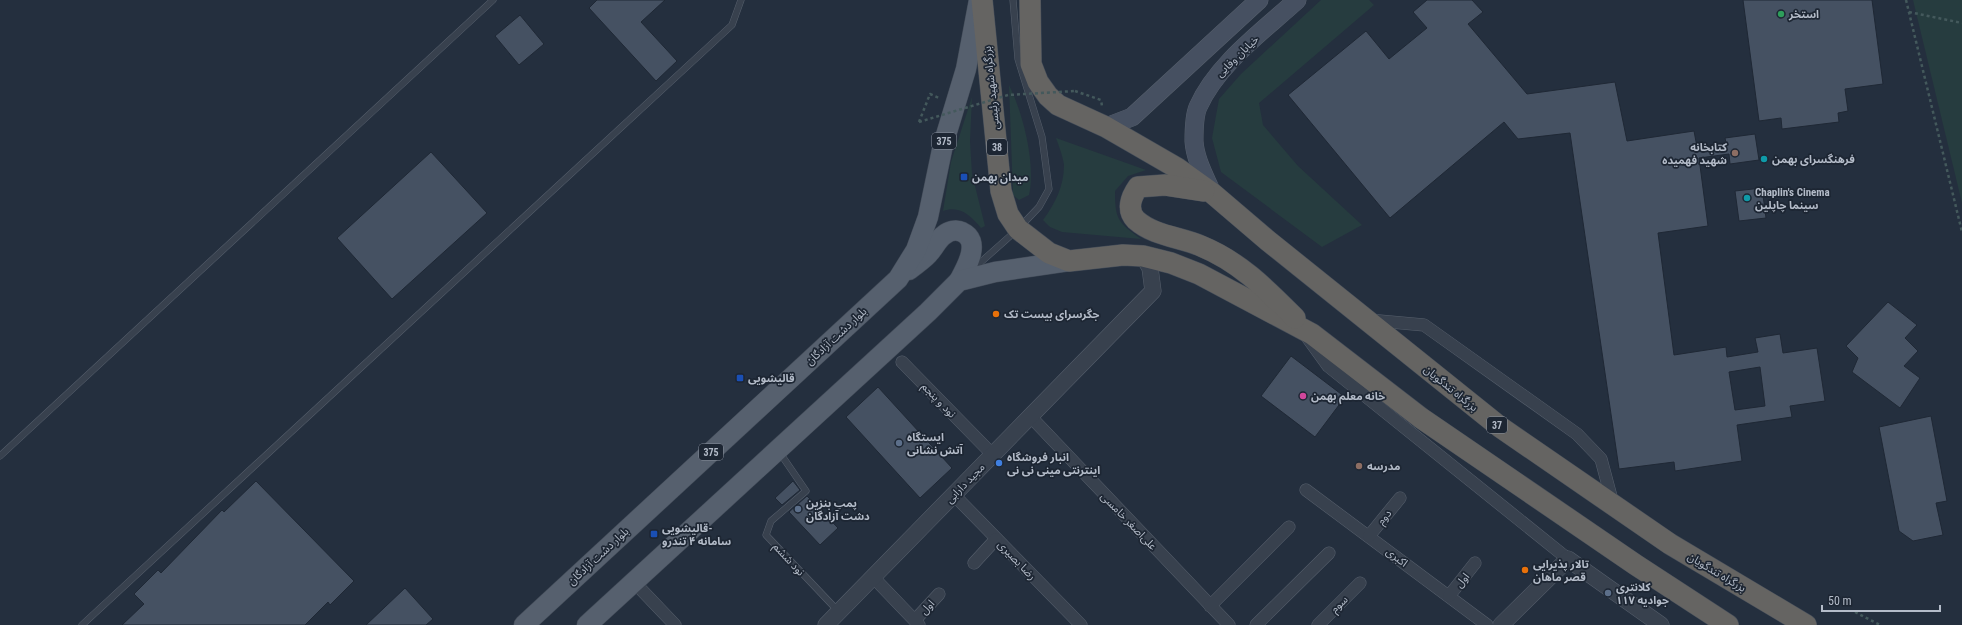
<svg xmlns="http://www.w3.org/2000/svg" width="1962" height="625" viewBox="0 0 1962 625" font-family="'Roboto Condensed','Noto Sans Arabic',sans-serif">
<rect width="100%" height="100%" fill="#242f3e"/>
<g fill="#263c3f">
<polygon points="1321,0 1369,0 1374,5 1259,103 1263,125 1298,166 1362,225 1322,247 1221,172 1212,138 1219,99 1241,74"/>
<polygon points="1913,0 1962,0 1962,203"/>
<path d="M1009,85C1023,113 1036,164 1029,195L1019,200L1013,195Z"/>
<path d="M972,97L970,141L972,174L985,226L981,228C971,216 960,205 943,211L951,162Z"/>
<path d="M1056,138L1146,170L1128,176L1115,191C1115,220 1118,222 1141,239L1062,232L1050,227L1043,220C1055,204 1064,186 1064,165C1063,157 1059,146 1056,138Z"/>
</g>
<g fill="#455162" stroke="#1f2835" fill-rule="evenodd">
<polygon points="597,0 665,0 641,22 677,61 656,81 589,8"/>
<path d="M1427,0H1472L1483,12L1468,24L1527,94L1615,82L1627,141L1694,131L1697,147L1726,143L1725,138L1755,134L1759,160L1730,164L1729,154L1699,158L1708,226L1658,233L1674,355L1726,347L1727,357L1758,352L1755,338L1780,334L1783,353L1817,348L1825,401L1790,406L1792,417L1737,425L1742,461L1675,471L1674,462L1619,469L1570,133L1518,139L1504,122L1390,218L1288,95L1366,31L1389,59L1427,28L1413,12ZM1760,367L1765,406L1735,410L1729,372Z"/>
<polygon points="1743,0 1872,0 1883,84 1845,89 1848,111 1838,113 1839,122 1782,129 1781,118 1759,121"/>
<polygon points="520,15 544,44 519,65 495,36"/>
<polygon points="431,152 487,213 392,299 337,238"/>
<polygon points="1762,188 1766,218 1739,221 1735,191"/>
<polygon points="1888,302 1917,325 1905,338 1918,351 1904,366 1920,378 1900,408 1852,372 1858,358 1846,346"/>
<polygon points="1291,356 1345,397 1315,437 1261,396"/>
<polygon points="878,387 952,468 920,498 846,417"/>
<polygon points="1931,416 1947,501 1936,503 1943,535 1913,541 1899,531 1879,427"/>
<polygon points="256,481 354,581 330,605 328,602 305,625 122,625 144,604 134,594 158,570 161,573 222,510 224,512"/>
<polygon points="793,481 800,490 782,505 775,498"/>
<polygon points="807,496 838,528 820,545 789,512"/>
<polygon points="405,588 433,619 426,625 366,625"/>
</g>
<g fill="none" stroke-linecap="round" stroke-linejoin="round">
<g stroke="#565f6c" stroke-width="7">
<g id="service">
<polyline points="972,270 1018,229 1039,207 1049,189 1042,137 1018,59 1013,0"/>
<polyline points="780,453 806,491 771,521 766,535 838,611"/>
<polyline points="0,456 493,0"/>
<polyline points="82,625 732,25 741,0"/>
</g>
</g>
<g stroke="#565f6c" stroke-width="13">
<g id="minor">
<polyline points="1369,320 1424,325 1577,434 1601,459 1613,504"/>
<polyline points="1307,337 1328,366 1568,559"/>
<polyline points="902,362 993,455"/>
<polyline points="1030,416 1229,625"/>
<polyline points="1306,490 1487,625"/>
<polyline points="954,495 1081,625"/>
<polyline points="1369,536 1400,498"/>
<polyline points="974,563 996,539"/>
<polyline points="873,577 919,625"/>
<polyline points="634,582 675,625"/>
<polyline points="1449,596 1475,563"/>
<polyline points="1210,606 1289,527"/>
<polyline points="915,620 939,594"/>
<polyline points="1256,625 1329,553"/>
<polyline points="1318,625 1360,583"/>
</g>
</g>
<g stroke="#565f6c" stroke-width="17">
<g id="tertiary">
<polyline points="826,625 1153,291 1150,268 1143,256"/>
<polyline points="1501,625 1568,559 1661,625"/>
</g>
</g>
<g stroke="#565f6c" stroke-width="19">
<g id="secondary">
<polyline points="1106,127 1132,117 1259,0"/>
<path d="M1212,193C1205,177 1195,159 1194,141C1194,132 1194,116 1198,107C1217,64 1263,31 1297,0"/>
</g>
</g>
<g stroke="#414a57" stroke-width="21">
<g id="primary">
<path d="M909,270C916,264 925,259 930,252C935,246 938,239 944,235C949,231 956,229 962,232C982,241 966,268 959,281"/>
<polyline points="524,625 898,279 916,250 928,217 943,145 966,69 979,0"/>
<polyline points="587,625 928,312 959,281 995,272 1069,261"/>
</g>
</g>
<g stroke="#434c59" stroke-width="22">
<g id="trunk">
<polyline points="982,0 1001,191 1008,214 1018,229 1049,253 1069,261 1123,255 1143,256 1171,263 1199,274 1312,334 1421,418 1636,565 1728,625"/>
<polyline points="1030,0 1031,64 1038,82 1048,96 1058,105 1106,127 1177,168 1212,193 1267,240 1500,427 1670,544 1806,625"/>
<path d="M1204,191L1165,185L1138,187C1131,197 1126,210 1136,220C1154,236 1180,237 1201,246C1240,262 1266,289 1295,318"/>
</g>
</g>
<g stroke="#44595c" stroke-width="2.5" stroke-dasharray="3 3" stroke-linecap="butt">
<polyline points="1906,0 1962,232"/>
<polyline points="1909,12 1962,23"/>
<polyline points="1075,91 1101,100 1102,106"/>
<polyline points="919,122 930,94 939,98"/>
<polyline points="1855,612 1880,625"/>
</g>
<use href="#service" stroke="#38414e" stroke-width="6"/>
<use href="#minor" stroke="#38414e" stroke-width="12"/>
<use href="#tertiary" stroke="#38414e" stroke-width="16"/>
<use href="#secondary" stroke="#465061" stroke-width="18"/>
<use href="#primary" stroke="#56606e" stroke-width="20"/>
<use href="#trunk" stroke="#656462" stroke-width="21"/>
<polyline stroke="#44595c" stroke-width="2.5" stroke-dasharray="3 3" stroke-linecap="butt" points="919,122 1008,95 1075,91"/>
</g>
<circle fill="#2e9e5b" stroke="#1d2633" stroke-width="1.5" cx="1781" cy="14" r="4"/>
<g fill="#8d6e63" stroke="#1d2633" stroke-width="1.5">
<circle cx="1735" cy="153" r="4"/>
<circle cx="1359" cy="466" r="4"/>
</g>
<g fill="#0f9aa8" stroke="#1d2633" stroke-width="1.5">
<circle cx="1764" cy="159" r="4"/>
<circle cx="1747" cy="198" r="4"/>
</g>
<g fill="#1a4fb4" stroke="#1d2633" stroke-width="1.5">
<rect x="960" y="173" width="8" height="8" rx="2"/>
<rect x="736" y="374" width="8" height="8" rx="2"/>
<rect x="650" y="530" width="8" height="8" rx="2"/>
</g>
<g fill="#e8710a" stroke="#1d2633" stroke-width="1.5">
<circle cx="996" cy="314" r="4"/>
<circle cx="1525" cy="570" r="4"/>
</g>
<circle fill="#d1479c" stroke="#1d2633" stroke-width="1.5" cx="1303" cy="396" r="4"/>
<g fill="#5c6f8a" stroke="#1d2633" stroke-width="1.5">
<circle cx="899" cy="443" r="4"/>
<circle cx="798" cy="509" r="4"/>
<circle cx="1608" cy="593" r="4"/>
</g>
<circle fill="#3f7fe0" stroke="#1d2633" stroke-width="1.5" cx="999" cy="463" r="4"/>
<g text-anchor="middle" stroke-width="3.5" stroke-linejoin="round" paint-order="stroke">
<g fill="#1d2633" stroke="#878f9c" stroke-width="1">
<rect x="932" y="133" width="24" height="16" rx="3"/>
<rect x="987" y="139" width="20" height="16" rx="3"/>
<rect x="1487" y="417" width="20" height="16" rx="3"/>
<rect x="699" y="444" width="24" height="16" rx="3"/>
</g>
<g font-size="10" font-weight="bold" fill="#b4bcc9">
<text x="944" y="145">375</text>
<text x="997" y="151">38</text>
<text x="1497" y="429">37</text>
<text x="711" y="456">375</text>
</g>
<g font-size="11" font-weight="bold" fill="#b4bcc9" stroke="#1d2633" text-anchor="start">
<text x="1789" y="18">استخر</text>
<text x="1727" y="151" text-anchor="end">کتابخانه<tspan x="1727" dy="13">شهید فهمیده</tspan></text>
<text x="1772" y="163">فرهنگسرای بهمن</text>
<text x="972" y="181">میدان بهمن</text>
<text x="1755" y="196">Chaplin's Cinema<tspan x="1755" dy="13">سینما چاپلین</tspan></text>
<text x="1004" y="318">جگرسرای بیست تک</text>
<text x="748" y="382">قالیشویی</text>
<text x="1311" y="400">خانه معلم بهمن</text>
<text x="907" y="441">ایستگاه<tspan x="907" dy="13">آتش نشانی</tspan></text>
<text x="1007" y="461">انبار فروشگاه<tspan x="1007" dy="13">اینترنتی مینی نی نی</tspan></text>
<text x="1367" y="470">مدرسه</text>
<text x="806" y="507">پمپ بنزین<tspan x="806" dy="13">دشت آزادگان</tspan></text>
<text x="662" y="532">قالیشویی-<tspan x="662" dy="13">سامانه ۴ تندرو</tspan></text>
<text x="1533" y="568">تالار پذیرایی<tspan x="1533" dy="13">قصر ماهان</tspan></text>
<text x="1616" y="591">کلانتری<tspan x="1616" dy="13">۱۱۷ جوادیه</tspan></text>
</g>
<g font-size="11" fill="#b4bcc9" stroke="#1d2633">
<text transform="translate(1237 56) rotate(-44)" y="4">خیابان وفایی</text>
<text transform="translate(991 88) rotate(-96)" y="4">بزرگراه شهید رئیسی</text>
<text transform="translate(836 336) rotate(-43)" y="4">بلوار دشت آزادگان</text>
<text transform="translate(1451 388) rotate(39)" y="4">بزرگراه تندگویان</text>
<text transform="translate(939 400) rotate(46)" y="4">نود و پنجم</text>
<text transform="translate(965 483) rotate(-46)" y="4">مجید دارابی</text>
<text transform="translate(1384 517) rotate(-51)" y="4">دوم</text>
<text transform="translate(1129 521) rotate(46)" y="4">علی‌اصغر خامسی</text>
<text transform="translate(598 556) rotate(-43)" y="4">بلوار دشت آزادگان</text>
<text transform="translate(1397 557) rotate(37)" y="4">اکبری</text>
<text transform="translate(789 559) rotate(47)" y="4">نود ششم</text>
<text transform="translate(1017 560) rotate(46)" y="4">رضا بصیری</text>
<text transform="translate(1717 572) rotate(31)" y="4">بزرگراه تندگویان</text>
<text transform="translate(1462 580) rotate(-51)" y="4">اول</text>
<text transform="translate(1339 604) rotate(-45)" y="4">سوم</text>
<text transform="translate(927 607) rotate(-47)" y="4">اول</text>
</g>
</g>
<path d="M1822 605v6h118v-6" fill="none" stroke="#b4bcc9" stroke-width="2"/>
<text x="1828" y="605" font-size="12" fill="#b4bcc9" stroke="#1d2633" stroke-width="3" paint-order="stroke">50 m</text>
</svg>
